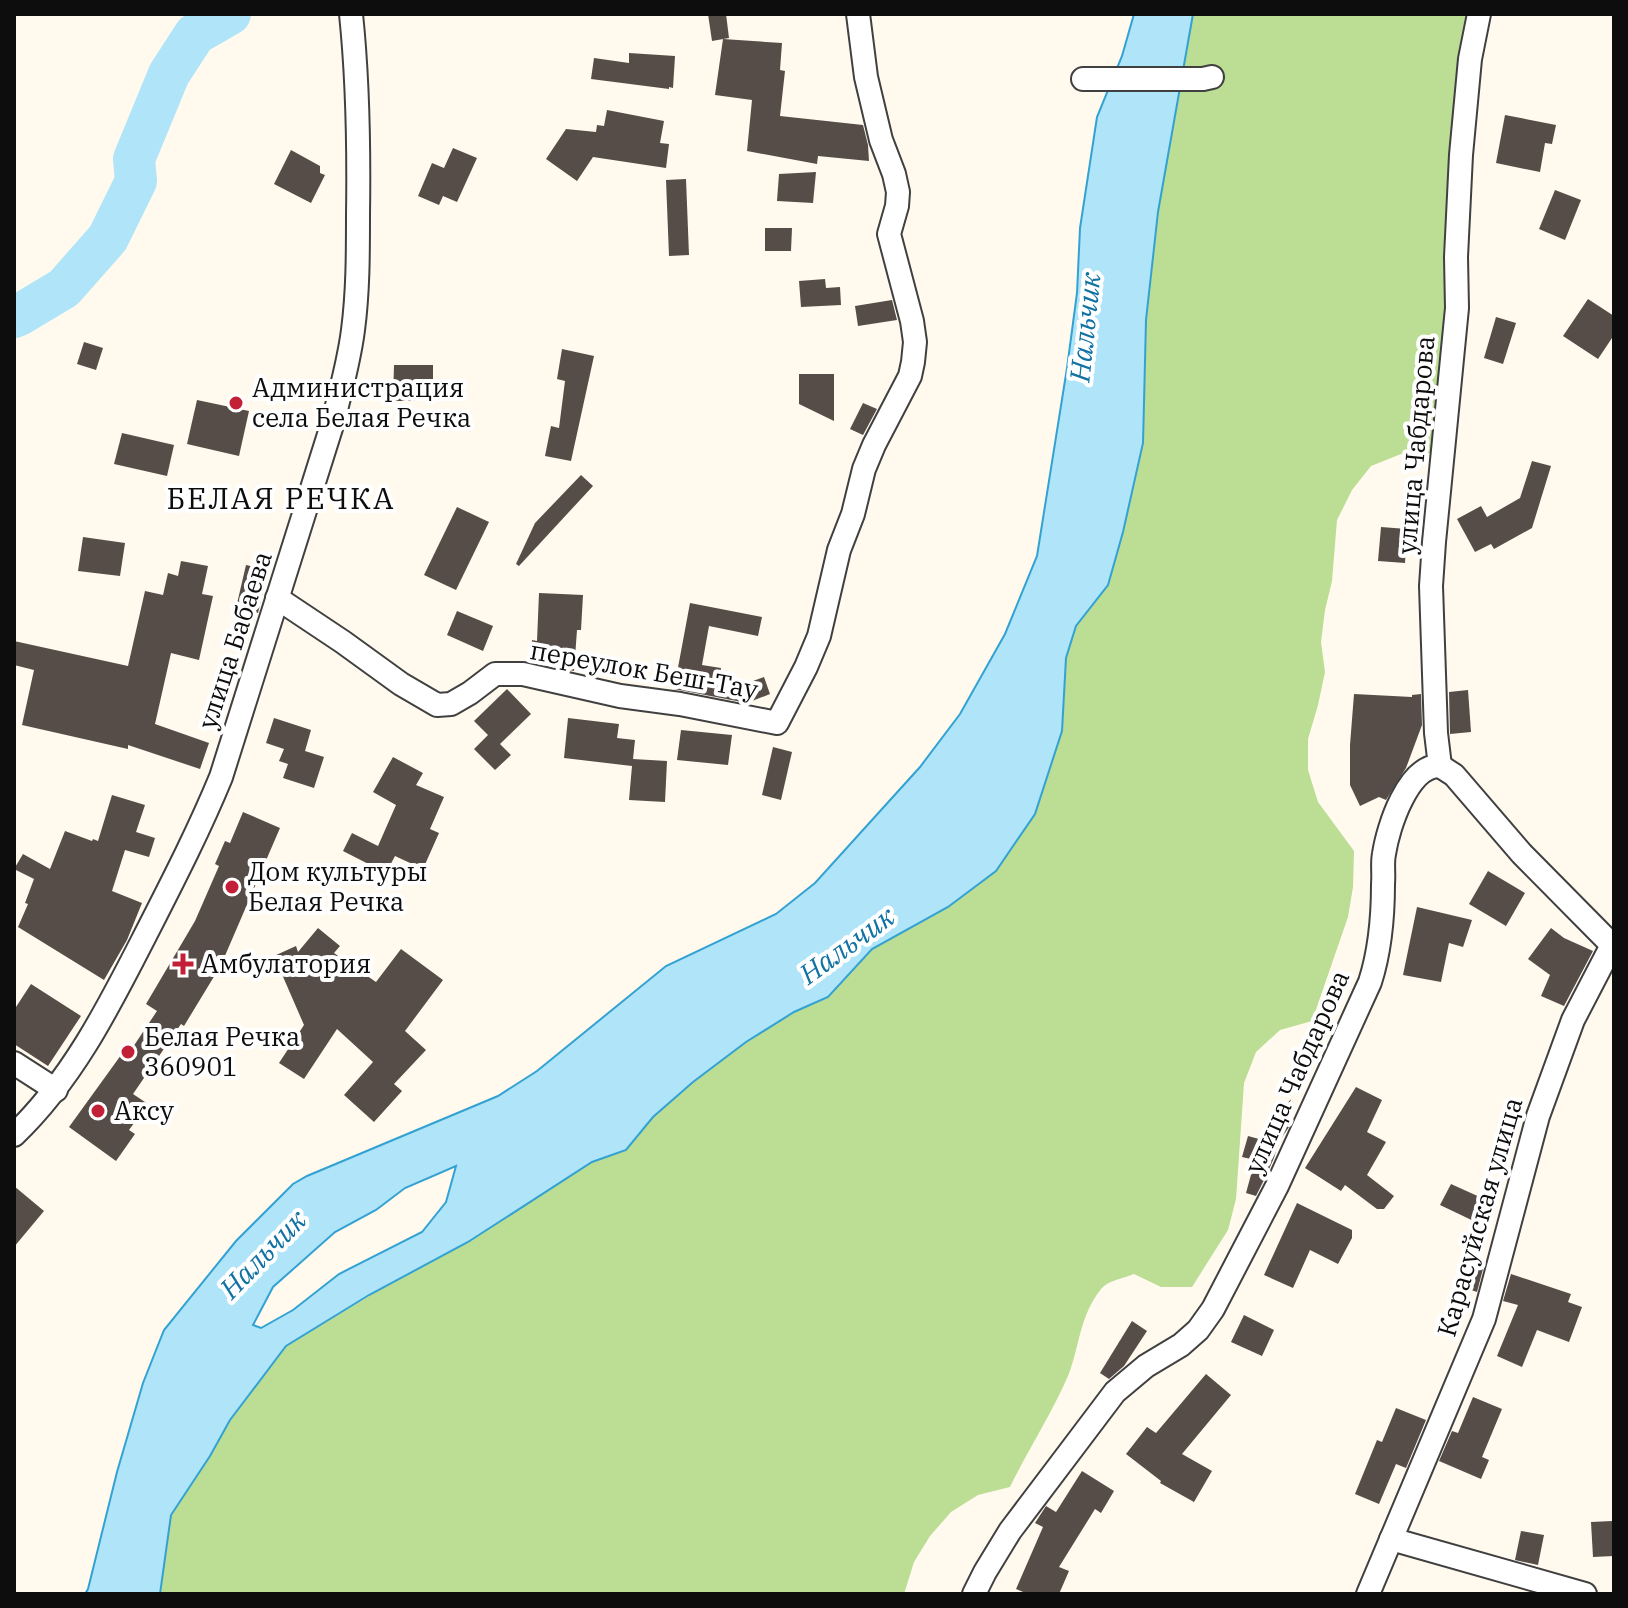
<svg xmlns="http://www.w3.org/2000/svg" width="1628" height="1608" viewBox="0 0 1628 1608" font-family="'IBM Plex Serif',serif">
<rect width="100%" height="100%" fill="#fffaed"/>
<path fill="#bbdd94" d="M1193,14H1479L1442,453L1401,454L1371,466L1352,490L1337,520L1332,581L1325,610L1321,642L1325,672L1318,705L1308,739V770L1318,802L1354,851L1353,887L1348,917L1312,1021L1280,1030L1256,1052L1244,1083L1236,1199L1228,1230L1192,1287H1161L1134,1274C1124,1278 1107,1281 1101,1289C1079,1317 1080,1346 1068,1376C1051,1415 1028,1450 1010,1487L978,1495L951,1512L930,1536L914,1562L904,1594H160L171,1515L210,1456L230,1420L286,1346L592,1162L626,1150L653,1117L693,1082L746,1042L794,1012L828,997L872,949L922,922L1062,731L1066,658L1076,626L1108,585L1146,320L1158,212Z"/>
<path fill="#afe4f9" stroke="#33a2d3" stroke-width="2" fill-rule="evenodd" d="M1134,14H1193L1158,212L1146,320L1143,443L1123,532L1108,585L1076,626L1066,658L1062,731L1035,814L996,871L948,907L872,949L828,997L794,1012L746,1042L693,1082L653,1117L626,1150L592,1162L468,1242L369,1295L286,1346L230,1420L210,1456L171,1515L160,1594H85L88,1589L117,1472L143,1383L164,1330L236,1241L293,1184L307,1176L498,1096L537,1071L666,966L776,914L815,883L920,767L960,714L1005,634L1037,556L1067,368L1077,293L1080,228L1097,117L1122,56ZM456,1166L446,1202L422,1232L339,1274L293,1310L261,1328L253,1325L273,1287L335,1232L376,1210L405,1188Z"/>
<g fill="none" stroke-linecap="round" stroke-linejoin="round">
<polyline stroke="#afe4f9" stroke-width="42" points="14,317 19,315 64,288 108,238 136,181 134,159 169,74 195,34 230,14"/>
</g>
<g fill="#564d49">
<polygon points="708,14 726,14 729,38 712,41"/>
<polygon points="723,39 782,43 780,70 785,71 780,116 863,125 868,145 869,161 818,156 817,164 747,151 752,100 715,95"/>
<polygon points="629,53 675,56 673,88 669,87 669,89 591,79 594,58 629,63"/>
<polygon points="607,110 664,121 660,143 669,144 666,168 593,157 577,181 546,159 566,129 596,132 597,125 604,126"/>
<polygon points="1505,115 1556,125 1552,144 1545,143 1540,172 1496,163"/>
<polygon points="453,148 477,158 457,202 443,196 439,205 418,196 432,163 444,168"/>
<polygon points="291,150 320,166 320,173 325,175 311,203 274,184"/>
<polygon points="816,172 813,203 777,201 779,174"/>
<polygon points="686,179 689,255 669,256 666,180"/>
<polygon points="1555,190 1581,200 1565,240 1539,229"/>
<polygon points="765,228 792,228 791,251 765,251"/>
<polygon points="825,279 826,288 840,287 841,305 801,307 799,281"/>
<polygon points="1588,299 1614,316 1614,335 1598,359 1563,336"/>
<polygon points="892,300 897,320 858,326 855,306"/>
<polygon points="1496,317 1516,323 1503,364 1484,358"/>
<polygon points="84,342 103,348 96,370 77,364"/>
<polygon points="562,349 594,356 571,461 545,456 551,426 559,428 565,381 557,379"/>
<polygon points="394,365 433,365 433,401 393,401"/>
<polygon points="799,374 834,374 834,421 799,404"/>
<polygon points="197,400 249,411 239,456 187,444"/>
<polygon points="863,403 877,409 863,435 850,429"/>
<polygon points="122,433 174,445 167,476 114,464"/>
<polygon points="1532,461 1551,466 1532,528 1494,549 1491,544 1475,552 1457,519 1481,506 1487,517 1520,498"/>
<polygon points="581,475 593,486 519,566 516,564 535,523"/>
<polygon points="457,507 489,522 456,590 424,575"/>
<polygon points="1381,527 1407,529 1405,563 1378,561"/>
<polygon points="83,537 125,543 120,576 78,571"/>
<polygon points="181,561 208,566 202,594 213,596 199,660 171,653 155,724 209,743 200,769 128,745 128,749 22,725 34,670 14,665 14,641 128,666 145,591 163,595 168,573 178,576"/>
<polygon points="246,565 268,570 258,613 236,608"/>
<polygon points="539,593 583,595 581,630 577,630 574,671 531,661 532,640 537,641"/>
<polygon points="690,603 762,617 758,636 709,626 702,665 721,668 717,694 764,677 770,694 747,703 674,689"/>
<polygon points="457,611 493,626 483,651 447,635"/>
<polygon points="507,689 531,714 500,744 511,755 495,770 474,749 488,735 474,721"/>
<polygon points="1468,690 1471,732 1450,734 1449,692"/>
<polygon points="1354,694 1412,697 1412,695 1421,694 1422,725 1406,768 1386,800 1379,797 1360,806 1350,785 1350,745"/>
<polygon points="274,718 311,730 305,751 324,757 314,788 283,778 288,764 279,761 284,749 266,743"/>
<polygon points="568,718 619,724 617,738 635,740 633,759 667,761 665,802 629,800 632,766 564,758"/>
<polygon points="681,730 732,735 728,765 677,760"/>
<polygon points="773,747 792,752 781,800 762,795"/>
<polygon points="393,757 423,773 416,785 444,797 430,829 439,833 423,869 395,856 386,873 343,851 352,833 378,846 396,805 373,792"/>
<polygon points="112,795 145,805 136,832 155,838 149,857 125,850 112,891 142,903 127,940 104,980 18,927 28,904 25,903 34,879 14,869 23,854 50,869 65,831 92,841 93,839 98,841"/>
<polygon points="243,812 280,828 221,965 184,1026 181,1024 133,1094 148,1104 129,1130 135,1134 116,1161 69,1127 129,1044 133,1047 157,1011 146,1004 195,921 219,866 215,864 225,841 230,843"/>
<polygon points="1488,871 1525,893 1506,926 1469,904"/>
<polygon points="1417,907 1472,920 1463,947 1449,943 1441,982 1403,975"/>
<polygon points="318,928 340,946 334,953 376,982 401,949 443,980 405,1031 426,1050 394,1084 402,1091 374,1122 344,1095 373,1062 337,1029 304,1079 279,1063 304,1025 274,956 296,946 298,952"/>
<polygon points="1551,928 1564,938 1593,951 1564,1006 1541,996 1550,975 1528,959"/>
<polygon points="31,984 81,1016 48,1066 14,1044 14,1010"/>
<polygon points="1356,1087 1382,1100 1367,1132 1386,1142 1367,1175 1394,1196 1384,1209 1377,1209 1345,1185 1341,1191 1305,1168"/>
<polygon points="1291,1099 1284,1123 1289,1127 1278,1143 1274,1158 1264,1180 1256,1196 1246,1193 1255,1160 1242,1157 1248,1136 1259,1139"/>
<polygon points="1451,1184 1493,1203 1482,1225 1440,1205"/>
<polygon points="14,1186 44,1211 14,1247"/>
<polygon points="1297,1203 1352,1230 1352,1238 1338,1264 1310,1250 1293,1288 1264,1275"/>
<polygon points="1477,1263 1484,1265 1477,1292 1468,1289"/>
<polygon points="1511,1274 1571,1294 1568,1302 1582,1307 1569,1342 1537,1330 1522,1367 1497,1356 1518,1305 1503,1301"/>
<polygon points="1244,1315 1274,1330 1262,1356 1231,1342"/>
<polygon points="1132,1321 1147,1331 1124,1366 1109,1379 1100,1373"/>
<polygon points="1206,1374 1231,1395 1182,1454 1212,1471 1194,1502 1160,1483 1161,1481 1126,1454 1147,1427 1156,1433"/>
<polygon points="1473,1397 1502,1409 1482,1457 1489,1460 1481,1479 1439,1461 1452,1431 1458,1433"/>
<polygon points="1396,1408 1426,1420 1406,1468 1396,1464 1379,1504 1355,1494 1377,1440 1382,1442"/>
<polygon points="1082,1471 1114,1491 1101,1513 1095,1509 1059,1567 1069,1571 1059,1594 1028,1594 1016,1589 1043,1527 1035,1523 1046,1506 1056,1512"/>
<polygon points="1612,1521 1614,1556 1593,1557 1591,1522"/>
<polygon points="1521,1531 1544,1535 1538,1565 1515,1560"/>
</g>
<g fill="none" stroke-linecap="round" stroke-linejoin="round">
<g stroke="#404040" stroke-width="26">
<g id="minor">
<polyline points="1083,79 1203,79 1212,77"/>
<polyline points="277,598 343,642 401,684 437,705 451,704 470,693 495,674 523,674 620,696 680,704 777,723 806,667 819,636 839,550 853,514 864,469 874,445 910,376 913,362 915,342 912,321 889,234 897,206 898,192 894,174 881,140 866,77 858,14"/>
<polyline points="1440,766 1436,733 1431,586 1434,542 1457,308 1456,257 1461,155 1470,59 1479,14"/>
<polyline points="14,1063 56,1090"/>
<path d="M14,1135C75,1077 112,1000 150,926C175,877 200,828 221,777L332,425C340,394 349,362 353,330C358,292 358,253 358,215C359,148 358,81 351,14"/>
<polyline points="1391,1539 1585,1594"/>
<path d="M974,1594L985,1572L1010,1531L1115,1392L1146,1366L1181,1345L1198,1330L1213,1309L1277,1186L1370,982C1380,951 1383,917 1383,884C1384,874 1382,863 1384,854C1388,827 1408,765 1440,766"/>
<polyline points="1368,1594 1484,1319 1538,1116 1573,1020 1612,945 1522,854 1454,775 1440,766"/>
</g>
</g>
<use href="#minor" stroke="#fff" stroke-width="22"/>
</g>
<g fill="#c31f36" stroke="#fff" stroke-width="3">
<circle cx="236" cy="403" r="8"/>
<circle cx="232" cy="887" r="8"/>
<path d="M179 952h8v8h8v8h-8v8h-8v-8h-8v-8h8z"/>
<circle cx="128" cy="1052" r="8"/>
<circle cx="98" cy="1111" r="8"/>
</g>
<g text-anchor="middle" stroke-width="8" stroke-linejoin="round" paint-order="stroke">
<g font-size="26" fill="#0d0d0d" stroke="#fff" text-anchor="start">
<text x="252" y="397">Администрация<tspan x="252" dy="30">села Белая Речка</tspan></text>
<text x="248" y="881">Дом культуры<tspan x="248" dy="30">Белая Речка</tspan></text>
<text x="201" y="973">Амбулатория</text>
<text x="144" y="1046">Белая Речка<tspan x="144" dy="30">360901</tspan></text>
<text x="114" y="1120">Аксу</text>
</g>
<g font-size="26" fill="#0d0d0d" stroke="#fff">
<text transform="translate(1416 445) rotate(-85)" y="9">улица Чабдарова</text>
<text transform="translate(235 640) rotate(-72)" y="9">улица Бабаева</text>
<text transform="translate(644 670) rotate(10)" y="9">переулок Беш-Тау</text>
<text transform="translate(1297 1072) rotate(-66)" y="9">улица Чабдарова</text>
<text transform="translate(1480 1217) rotate(-74)" y="9">Карасуйская улица</text>
</g>
<g font-size="28" font-style="italic" fill="#1172a4" stroke="#fff">
<text transform="translate(1085 327) rotate(-84)" y="10">Нальчик</text>
<text transform="translate(847 945) rotate(-36)" y="10">Нальчик</text>
<text transform="translate(263 1254) rotate(-46)" y="10">Нальчик</text>
</g>
<g font-size="30" letter-spacing="2" fill="#0d0d0d" stroke="#fff">
<text x="281" y="509">БЕЛАЯ РЕЧКА</text>
</g>
</g>
<rect width="1628" height="1608" fill="none" stroke="#0d0d0d" stroke-width="32"/>
</svg>
